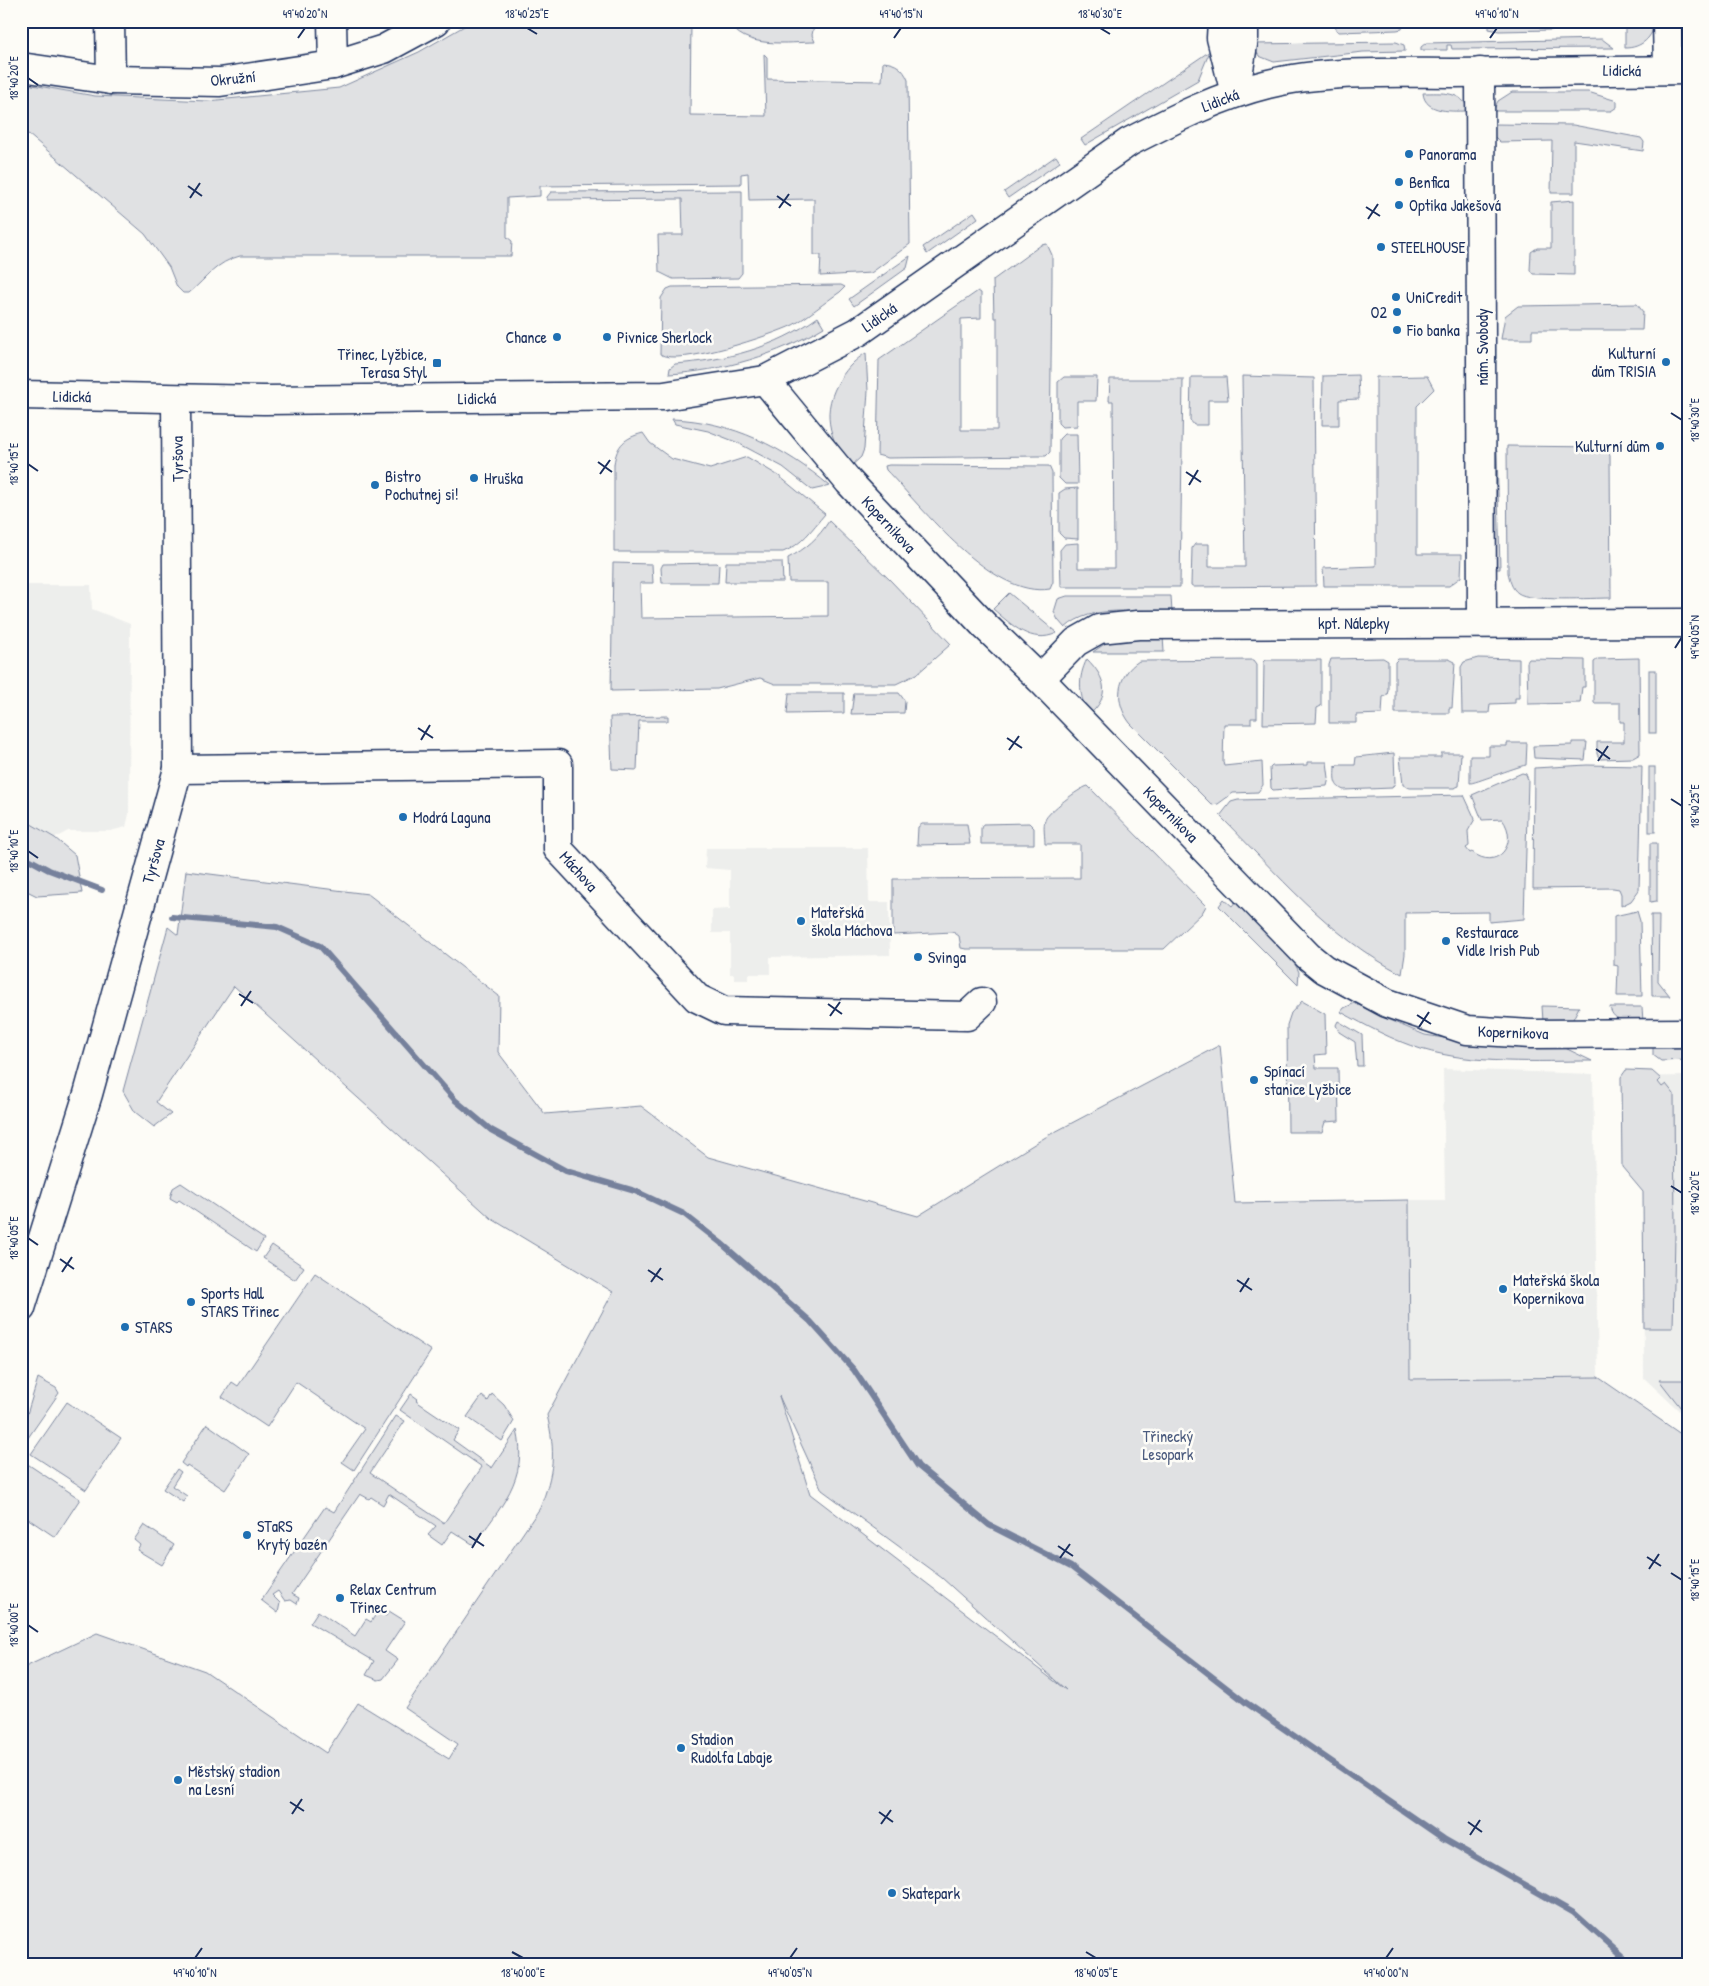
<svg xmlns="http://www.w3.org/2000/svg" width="1709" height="1986" viewBox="0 0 1709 1986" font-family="'Patrick Hand',sans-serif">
<rect width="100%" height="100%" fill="#fdfcf7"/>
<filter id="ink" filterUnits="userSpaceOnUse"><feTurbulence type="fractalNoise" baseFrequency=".02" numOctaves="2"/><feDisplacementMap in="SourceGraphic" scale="10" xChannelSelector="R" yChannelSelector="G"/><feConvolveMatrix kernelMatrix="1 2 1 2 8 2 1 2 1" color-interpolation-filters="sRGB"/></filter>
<g filter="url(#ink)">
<g fill="#edeeec">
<polygon points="21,585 91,585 92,609 130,624 129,814 126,827 110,831 68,831 55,838 21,818"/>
<polygon points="706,848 868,848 869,902 889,902 890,955 770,957 770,974 748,974 748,980 734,980 734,974 730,974 730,933 712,933 712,910 730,909 730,870 705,868"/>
<polygon points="1443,1069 1593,1074 1598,1377 1410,1379 1409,1200 1445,1200"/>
<polygon points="1688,1076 1688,1419 1644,1378 1643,1192 1622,1167 1621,1077"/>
</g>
<g fill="#e0e1e3" stroke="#7e88a0" fill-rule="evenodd">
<path d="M473,21H691L690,115L766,116L764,54L767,57V79L882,81L883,62C896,63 903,68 908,80L910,244L871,273L820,276L821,255H814V199L749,200L748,173L741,174V184L540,186V196L507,198V237L512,241L511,256H240C216,262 207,278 189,293H183L177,287L169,267L145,234L21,128V83L95,96L207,101L339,88L419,52Z"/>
<path d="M729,21H815L812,35L815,42C790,42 741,50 729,21Z"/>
<polygon points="1335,21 1404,21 1402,29 1397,30 1339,32 1336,30"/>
<polygon points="1489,21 1557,21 1558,23 1552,30 1499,31 1489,29"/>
<path d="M1625,21H1655C1653,38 1641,48 1625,48Z"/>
<polygon points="1602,39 1614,48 1452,49 1451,45 1447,45 1447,50 1421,50 1421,47 1426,43"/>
<polygon points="1396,42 1404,45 1405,51 1363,52 1274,62 1259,56 1252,44"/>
<polygon points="1210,51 1198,80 1085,145 1081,139"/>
<polygon points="1512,92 1588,92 1617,101 1617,107 1611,111 1493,111 1498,101"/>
<path d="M1423,93C1441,93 1462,90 1469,111C1454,111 1425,114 1423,93Z"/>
<polygon points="1493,124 1573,125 1641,138 1644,142 1643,151 1574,141 1574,193 1551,193 1552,141 1500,142 1493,135"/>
<polygon points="1056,156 1060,162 1008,198 1004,192"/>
<polygon points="742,191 742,273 738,278 673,279 659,272 658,235 683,235 682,199 547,200 547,197 551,192"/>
<polygon points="1574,200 1574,275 1533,274 1530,270 1531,252 1537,248 1551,248 1551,202"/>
<polygon points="974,212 978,218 927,254 923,247"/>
<polygon points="1047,244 1052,255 1052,280 1050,452 1046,456 1038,456 888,458 877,455 879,360 978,291 981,293 981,318 961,319 961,430 997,430 997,318 994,318 993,280 1041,245"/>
<polygon points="910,256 907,268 854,306 849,299"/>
<path d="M841,285L845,287L840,292C825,302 809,316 793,325C772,335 678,367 660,354L661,298L667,289L672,287Z"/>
<polygon points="1637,304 1643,312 1642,330 1532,330 1532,339 1501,339 1505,316 1518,306"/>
<path d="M818,317L824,327C778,355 723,371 669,374L670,368L675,364C727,360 775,348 818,317Z"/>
<path d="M866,353L868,391L864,449L861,457L849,468C829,437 820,411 841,378C847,368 856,359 866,353Z"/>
<polygon points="1358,375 1359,399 1339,400 1339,425 1322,425 1323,376"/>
<polygon points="1242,376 1314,378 1316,586 1194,587 1191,585 1192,548 1195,544 1209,544 1209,567 1245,567"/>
<polygon points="1427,376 1434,389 1417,406 1417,554 1462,554 1461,577 1449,586 1324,586 1323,568 1376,566 1376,377"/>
<polygon points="1064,377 1097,377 1096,401 1077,401 1077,426 1062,427 1058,423 1058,382"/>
<polygon points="1191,377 1226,377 1228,400 1208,400 1208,425 1194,425 1190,420"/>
<polygon points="1110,379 1183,379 1180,587 1061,587 1060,550 1065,544 1078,543 1078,568 1114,568 1113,401 1109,401"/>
<path d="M672,419C732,421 785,448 830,486L812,490L783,467L736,442L708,431L675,424Z"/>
<path d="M643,433L650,443L672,459L710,469L747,457L779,476L825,514C812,529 802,545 783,552H614V464C617,444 625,438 643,433Z"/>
<polygon points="1064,434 1077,434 1078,484 1065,484 1059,478 1059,439"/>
<path d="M1507,446L1602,447L1607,449L1610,456L1611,598C1592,598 1530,602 1518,593C1511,588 1510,580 1508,573Z"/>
<polygon points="1490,451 1497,451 1500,569 1493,569"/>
<path d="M889,465L1049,466L1052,473L1053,582L1050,589C992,599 923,508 886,470L885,466Z"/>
<polygon points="1078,488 1078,539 1064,538 1059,533 1059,493 1065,489"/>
<path d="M829,521L890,580L951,644L917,674L896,684H775L760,678L717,689L611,691L613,563L652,564L653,583H640L641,618L828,616V582H789L788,558C806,549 819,537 829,521Z"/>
<polygon points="726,562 782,562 783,582 725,582"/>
<polygon points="717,563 719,565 718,583 662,583 661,568 663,564"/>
<path d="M1009,593L1057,633C1031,645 1012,625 993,609Z"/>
<path d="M1067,596H1171L1172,613C1137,613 1092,603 1065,628L1058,620L1054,612L1058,599Z"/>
<polygon points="1163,636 1164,652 1093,652 1110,640"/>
<polygon points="1383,658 1388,661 1388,690 1387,695 1383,697 1382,714 1356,715 1356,723 1329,723 1329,665 1331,659"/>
<polygon points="1478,658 1519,659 1519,698 1515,698 1515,703 1490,704 1489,713 1462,713 1461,667 1464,662"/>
<polygon points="1639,658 1640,754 1633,758 1600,759 1597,754 1597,742 1624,742 1624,722 1620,722 1620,703 1594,703 1594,662 1598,659"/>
<path d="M1087,659C1106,678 1111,696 1089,715C1079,696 1077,679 1087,659Z"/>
<polygon points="1398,659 1449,659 1455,662 1452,708 1449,708 1449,713 1395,713 1395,662"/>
<polygon points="1529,659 1585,660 1585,687 1582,687 1580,703 1528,704 1527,662"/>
<path d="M1254,660L1257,664V718H1251V724H1224L1223,762L1224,766L1262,762L1263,785L1258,792L1233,793L1218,804L1212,805L1130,723C1114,702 1116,676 1139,661Z"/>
<polygon points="1266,660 1321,660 1321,706 1317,708 1316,723 1263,724 1264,662"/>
<rect x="1649" y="670" width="7" height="63"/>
<polygon points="789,693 844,693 844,713 787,714"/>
<polygon points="854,693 899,693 905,701 904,713 851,714"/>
<polygon points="668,716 668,721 639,721 637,770 612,769 610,717"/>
<polygon points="1572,742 1587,742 1585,760 1534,758 1533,746 1572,745"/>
<path d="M1507,743H1527L1526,765C1515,767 1473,784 1470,783V756H1489V746H1507Z"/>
<path d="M1394,753L1395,783L1392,788L1344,790C1332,786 1335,775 1335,765L1336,768L1337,765H1355L1356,757Z"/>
<polygon points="1441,753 1461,753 1459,786 1454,788 1410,788 1403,785 1400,757 1441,757"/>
<polygon points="1307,762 1327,762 1329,778 1327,786 1273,790 1271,788 1270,768 1272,766 1307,765"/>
<polygon points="1587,765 1642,766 1639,890 1631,901 1621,906 1621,894 1619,889 1613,888 1533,889 1534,768"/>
<rect x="1649" y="767" width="6" height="65"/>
<path d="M1522,773L1526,774L1528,780L1524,919L1489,922V912L1405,913V954L1402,974C1329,937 1277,873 1220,816L1231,802L1238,800L1464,795L1475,819L1468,831L1469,846L1466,848L1470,853L1472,852C1497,872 1520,843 1502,819L1482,820L1472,795Z"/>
<path d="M1088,786L1206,906L1202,913L1164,949H966L961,948L959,936L953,932L893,935V879L1080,878V844H1045C1045,837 1043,827 1045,820C1048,812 1079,788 1088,786Z"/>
<polygon points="21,818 55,838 75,855 82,893 37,896 21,888"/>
<polygon points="1688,818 1688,997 1685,997"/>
<polygon points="1029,823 1034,828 1034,844 981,844 981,828 983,824"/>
<polygon points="922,824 967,824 970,844 917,845 918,827"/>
<polygon points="1650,843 1657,843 1657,901 1650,902"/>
<path d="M186,871L368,894L499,996L498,1052L545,1114L641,1106L708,1157L918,1216L1049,1135L1220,1045L1235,1203L1409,1200L1410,1379L1598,1377L1688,1439V1965H21V1669L97,1633L205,1671L326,1753L358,1703L449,1759L458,1744L405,1708L540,1508C554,1472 556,1453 547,1415L613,1292L492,1219L234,986L156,1102L171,1114L154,1127L135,1112L123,1091L168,927L178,935ZM779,1396L822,1490L942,1578L1066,1690L810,1494Z"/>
<polygon points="1224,899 1232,906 1236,901 1293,960 1299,972 1298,985 1219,906"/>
<polygon points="1637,911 1640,921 1642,996 1617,996 1618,966 1614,965 1614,916"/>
<polygon points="1651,915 1659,915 1658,981 1670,996 1652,996"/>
<polygon points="1302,1001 1325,1014 1326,1054 1315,1055 1316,1068 1338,1068 1339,1121 1325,1122 1322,1132 1288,1132 1287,1025 1291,1013"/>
<path d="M1355,1003L1389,1020L1425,1035L1495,1046L1563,1047L1592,1061C1536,1061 1475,1065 1421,1049C1392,1040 1367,1026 1341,1012L1344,1008Z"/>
<polygon points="1542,1006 1579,1007 1572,1021 1543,1022"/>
<path d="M1610,1007H1642L1643,1022C1629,1021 1613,1023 1610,1007Z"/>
<polygon points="1338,1021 1362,1035 1363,1066 1357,1066 1355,1042 1339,1032 1336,1025"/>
<polygon points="1688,1045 1688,1060 1661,1061 1653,1055 1653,1046"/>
<polygon points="1626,1070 1652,1071 1661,1079 1658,1082 1662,1087 1666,1084 1674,1094 1675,1235 1673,1328 1644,1328 1643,1192 1622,1167 1621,1077"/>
<polygon points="181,1183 264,1239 256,1252 179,1200 177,1202 170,1198 173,1188"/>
<polygon points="272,1245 304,1267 295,1280 263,1258"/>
<polygon points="315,1273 431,1351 354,1470 342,1462 365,1429 296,1382 267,1427 222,1397 232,1382 238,1386"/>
<polygon points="38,1378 56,1388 59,1393 21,1448 21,1434"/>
<polygon points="1659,1380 1688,1380 1688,1417"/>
<path d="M411,1394L418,1399L416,1401L459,1430L453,1440L492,1468L517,1430C529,1479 500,1507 474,1545L452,1531L442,1545L428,1535L436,1526L389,1494L383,1505L371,1497L369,1499L360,1494L292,1594L299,1598L297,1604L291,1600L285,1601L278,1591L272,1595L280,1603L278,1613L261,1600L325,1507L334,1512L396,1416L405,1421L370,1473L444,1523L482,1467L400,1410Z"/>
<polygon points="492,1394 504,1405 514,1421 502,1441 467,1417 482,1396 488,1401"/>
<polygon points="67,1402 121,1438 86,1490 31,1454"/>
<polygon points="207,1424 249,1454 225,1490 187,1465 186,1467 181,1463"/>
<polygon points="26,1463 80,1499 55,1537 21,1514 21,1470"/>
<polygon points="177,1469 181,1472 172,1486 187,1496 183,1502 163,1489"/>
<polygon points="144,1525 174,1545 162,1565 137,1550 140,1545 134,1540"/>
<polygon points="318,1611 355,1636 366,1619 371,1622 378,1611 386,1616 389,1611 405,1621 385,1651 398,1660 383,1679 378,1680 366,1675 374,1661 310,1623"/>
</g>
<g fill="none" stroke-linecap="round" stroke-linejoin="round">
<g stroke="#76819c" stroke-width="6">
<polyline points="21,855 49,870 102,890"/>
<polyline points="172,917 277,927 320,946 455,1100 491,1130 566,1171 635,1191 684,1214 721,1243 810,1321 854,1370 918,1466 989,1525 1071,1567 1245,1702 1444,1839 1574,1913 1632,1965"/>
</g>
<g stroke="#1b2f5e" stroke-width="31">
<g id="minor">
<polyline points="110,21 111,80"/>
<polyline points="332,21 333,65"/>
<polyline points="1222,21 1221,38 1235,93"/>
<polyline points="1667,21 1668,70"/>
<polyline points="21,67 111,80 220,82 333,65 384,49 436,21"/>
<polyline points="1480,72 1482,622"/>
<polyline points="1237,82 1244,38 1244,21"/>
<polyline points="765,380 849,482 984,625 1040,679 1308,956 1324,969 1387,1003 1467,1030 1531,1034 1688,1033"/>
<path d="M21,395L264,400L664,396L765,380L858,332L1129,142C1174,119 1219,96 1268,84C1325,70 1394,73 1453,73C1531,72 1610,71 1688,70"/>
<polyline points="1040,679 1076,642 1099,629 1138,625 1688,623"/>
<polyline points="178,769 558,764 558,849 697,998 724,1011 967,1016 982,1002"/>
<polyline points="21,1308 88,1094 178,769 176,399"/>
</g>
</g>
<use href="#minor" stroke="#fdfcf7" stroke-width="28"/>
</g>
</g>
<path fill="none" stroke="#1b2f5e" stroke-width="2" d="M527,28L537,34M1100,28L1110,34M298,38L305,28M894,38L901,28M1490,38L1497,28M28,78L38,85M188,186L202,196M777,196L791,206M190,198L200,183M1366,207L1380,216M779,208L789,194M1368,219L1378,204M1671,413L1682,420M598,462L612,472M28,464L38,471M1186,472L1201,482M600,474L610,460M1189,485L1198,470M1675,648L1682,637M418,728L433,738M1007,738L1022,748M421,740L430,725M1596,749L1610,759M1009,750L1019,736M1598,761L1608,746M1671,799L1682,806M28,851L38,858M239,994L253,1003M828,1004L842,1014M241,1006L251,991M1417,1015L1431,1024M830,1016L840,1002M1419,1027L1429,1012M1671,1186L1682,1193M28,1238L38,1245M60,1259L74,1269M648,1270L663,1280M62,1272L72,1257M1237,1280L1252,1290M651,1282L661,1268M1240,1292L1249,1278M469,1536L484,1546M1058,1546L1073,1556M472,1548L481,1533M1647,1557L1661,1566M1060,1558L1070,1544M1649,1569L1659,1554M1671,1573L1682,1580M28,1625L38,1632M290,1802L304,1811M879,1812L893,1822M292,1814L302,1799M1468,1822L1482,1832M881,1824L891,1810M1470,1835L1480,1820M512,1952L523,1958M1086,1952L1096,1958M195,1958L202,1948M790,1958L797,1948M1386,1958L1393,1948"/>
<g fill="#1f6fb2" stroke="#fdfcf7" stroke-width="2">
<circle cx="1409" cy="154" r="5"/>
<circle cx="1399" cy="182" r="5"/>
<circle cx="1399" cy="205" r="5"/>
<circle cx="1381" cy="247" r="5"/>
<circle cx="1396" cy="297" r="5"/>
<circle cx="1397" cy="312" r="5"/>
<circle cx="1397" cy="330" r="5"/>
<circle cx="557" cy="337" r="5"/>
<circle cx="607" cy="337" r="5"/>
<circle cx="1666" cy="362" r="5"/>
<rect x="432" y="358" width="10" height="10" rx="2.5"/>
<circle cx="1660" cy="446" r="5"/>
<circle cx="474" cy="478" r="5"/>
<circle cx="375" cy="485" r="5"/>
<circle cx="403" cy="817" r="5"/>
<circle cx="801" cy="921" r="5"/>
<circle cx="1446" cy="941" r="5"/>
<circle cx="918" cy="957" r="5"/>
<circle cx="1254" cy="1080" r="5"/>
<circle cx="1503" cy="1289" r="5"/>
<circle cx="191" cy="1302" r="5"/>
<circle cx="125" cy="1327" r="5"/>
<circle cx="247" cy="1535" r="5"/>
<circle cx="340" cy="1598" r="5"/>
<circle cx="681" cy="1748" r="5"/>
<circle cx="178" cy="1780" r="5"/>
<circle cx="892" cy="1893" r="5"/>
</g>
<g text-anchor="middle" stroke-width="5" stroke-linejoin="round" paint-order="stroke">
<g font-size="16" fill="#1b2f5e" stroke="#fdfcf7">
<text transform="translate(1622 70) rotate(1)" y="6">Lidická</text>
<text transform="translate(233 78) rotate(-6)" y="6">Okružní</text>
<text transform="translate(1220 100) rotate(-21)" y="6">Lidická</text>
<text transform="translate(879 317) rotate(-35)" y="6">Lidická</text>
<text transform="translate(1482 347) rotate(-90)" y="6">nám. Svobody</text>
<text transform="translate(72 396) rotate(1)" y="6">Lidická</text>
<text transform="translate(477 398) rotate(-1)" y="6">Lidická</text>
<text transform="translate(177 459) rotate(-91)" y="6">Tyršova</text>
<text transform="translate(889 524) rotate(47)" y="6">Kopernikova</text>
<text x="1354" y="629">kpt. Nálepky</text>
<text transform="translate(1171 814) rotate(46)" y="6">Kopernikova</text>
<text transform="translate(153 861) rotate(-74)" y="6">Tyršova</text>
<text transform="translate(579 871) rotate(48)" y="6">Máchova</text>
<text transform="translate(1513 1032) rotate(2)" y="6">Kopernikova</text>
</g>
<g font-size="16" fill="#1b2f5e" stroke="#fdfcf7" text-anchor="start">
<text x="1419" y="160">Panorama</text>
<text x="1409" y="188">Benfica</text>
<text x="1409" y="211">Optika Jakešová</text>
<text x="1391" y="253">STEELHOUSE</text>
<text x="1406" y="303">UniCredit</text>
<text x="1387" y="318" text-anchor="end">O2</text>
<text x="1407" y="336">Fio banka</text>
<text x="547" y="343" text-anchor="end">Chance</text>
<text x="617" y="343">Pivnice Sherlock</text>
<text x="1656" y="359" text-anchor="end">Kulturní<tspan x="1656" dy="18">dům TRISIA</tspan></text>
<text x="427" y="360" text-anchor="end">Třinec, Lyžbice,<tspan x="427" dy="18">Terasa Styl</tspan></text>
<text x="1650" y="452" text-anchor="end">Kulturní dům</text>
<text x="385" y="482">Bistro<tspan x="385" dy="18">Pochutnej si!</tspan></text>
<text x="484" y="484">Hruška</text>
<text x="413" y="823">Modrá Laguna</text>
<text x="811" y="918">Mateřská<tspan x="811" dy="18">škola Máchova</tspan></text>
<text x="1456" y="938">Restaurace<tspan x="1456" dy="18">Vidle Irish Pub</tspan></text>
<text x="928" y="963">Svinga</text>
<text x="1264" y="1077">Spínací<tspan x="1264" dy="18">stanice Lyžbice</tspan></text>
<text x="1513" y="1286">Mateřská škola<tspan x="1513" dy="18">Kopernikova</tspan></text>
<text x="201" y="1299">Sports Hall<tspan x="201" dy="18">STARS Třinec</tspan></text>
<text x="135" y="1333">STARS</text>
<text x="257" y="1532">STaRS<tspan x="257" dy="18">Krytý bazén</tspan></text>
<text x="350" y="1595">Relax Centrum<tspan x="350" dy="18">Třinec</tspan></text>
<text x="691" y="1745">Stadion<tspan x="691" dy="18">Rudolfa Labaje</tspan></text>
<text x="188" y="1777">Městský stadion<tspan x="188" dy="18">na Lesní</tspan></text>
<text x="902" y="1899">Skatepark</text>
</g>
<g font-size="16" fill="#4c5c7f" stroke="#fdfcf7">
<text x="1168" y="1442">Třinecký<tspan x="1168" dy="18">Lesopark</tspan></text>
</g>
</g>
<rect width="1709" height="1986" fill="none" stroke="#fdfcf7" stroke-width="55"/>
<rect x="28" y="28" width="1654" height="1930" fill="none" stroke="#1b2f5e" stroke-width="2"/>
<g font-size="12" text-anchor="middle" fill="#1b2f5e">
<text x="305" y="18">49°40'20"N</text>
<text x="527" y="18">18°40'25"E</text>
<text x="901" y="18">49°40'15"N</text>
<text x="1100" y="18">18°40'30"E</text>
<text x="1497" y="18">49°40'10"N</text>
<text transform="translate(14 78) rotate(-90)" y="4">18°40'20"E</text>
<text transform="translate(1695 420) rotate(-90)" y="4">18°40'30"E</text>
<text transform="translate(14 464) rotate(-90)" y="4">18°40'15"E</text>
<text transform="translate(1695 637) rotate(-90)" y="4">49°40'05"N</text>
<text transform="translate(1695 806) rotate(-90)" y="4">18°40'25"E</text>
<text transform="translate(14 851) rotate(-90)" y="4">18°40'10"E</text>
<text transform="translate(1695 1193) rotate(-90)" y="4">18°40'20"E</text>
<text transform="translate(14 1238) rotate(-90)" y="4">18°40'05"E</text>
<text transform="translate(1695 1580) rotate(-90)" y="4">18°40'15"E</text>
<text transform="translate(14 1625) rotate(-90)" y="4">18°40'00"E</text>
<text x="195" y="1977">49°40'10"N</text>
<text x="523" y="1977">18°40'00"E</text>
<text x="790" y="1977">49°40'05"N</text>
<text x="1096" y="1977">18°40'05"E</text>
<text x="1386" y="1977">49°40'00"N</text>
</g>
</svg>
